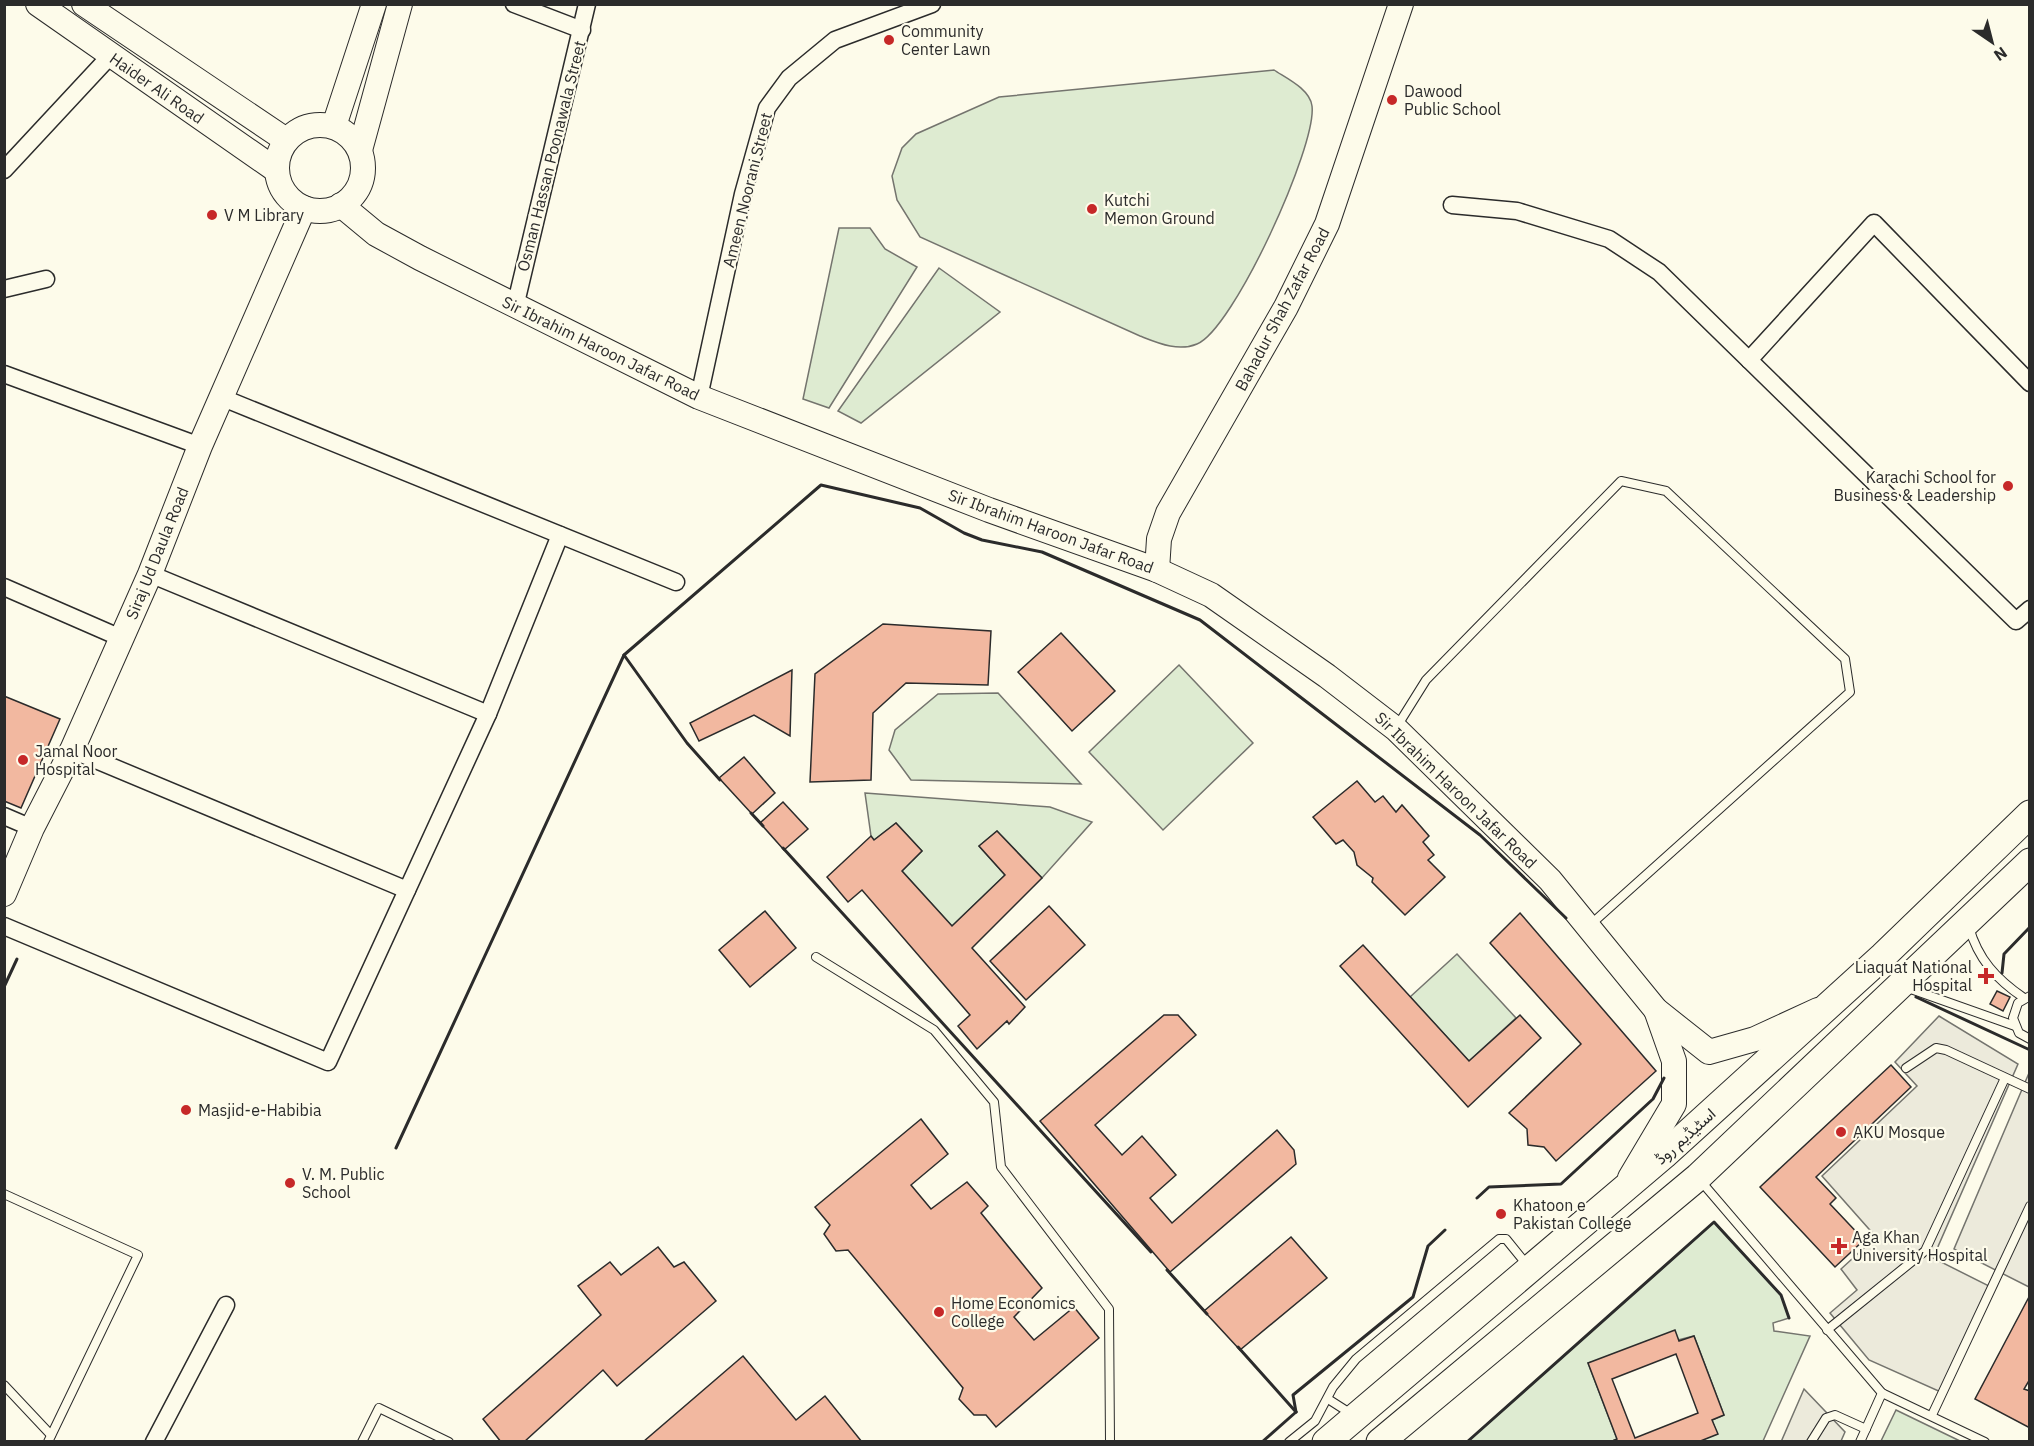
<svg xmlns="http://www.w3.org/2000/svg" width="2034" height="1446" viewBox="0 0 2034 1446" font-family="'IBM Plex Sans',Vazirmatn,sans-serif">
<rect width="100%" height="100%" fill="#fdfbea"/>
<g fill="#deebd1" stroke="#74746e" stroke-width="1.5">
<path d="M1274,70C1286,78 1310,89 1312,106C1317,146 1233,330 1197,344C1178,352 1158,343 1140,336L920,237L897,200L892,176L902,148L916,134L999,97Z"/>
<polygon points="839,228 870,228 885,249 917,267 829,408 803,399"/>
<polygon points="939,268 1000,312 861,423 838,411"/>
<polygon points="1179,665 1253,743 1163,830 1089,752"/>
<polygon points="998,693 1081,784 911,780 889,750 895,730 938,694"/>
<polygon points="865,793 1050,807 1092,822 1042,878 997,831 979,846 1005,875 952,926 902,871 922,851 896,823 874,840 871,836"/>
<polygon points="1457,954 1516,1018 1469,1061 1410,997"/>
<polygon points="1714,1222 1781,1295 1789,1318 1773,1323 1774,1331 1810,1336 1763,1441 1698,1441 1717,1434 1712,1420 1724,1415 1694,1336 1588,1363 1617,1439 1610,1442 1467,1442"/>
<polygon points="1896,1410 1960,1441 1881,1441"/>
</g>
<g fill="#eceadb" stroke="#74746e" stroke-width="1.5">
<polygon points="1939,1016 2018,1064 1933,1258 1993,1288 1943,1393 1869,1360 1830,1313 1857,1290 1841,1269 1876,1237 1822,1176 1917,1086 1895,1062"/>
<polygon points="2029,1073 2029,1287 1954,1249"/>
<polygon points="1804,1389 1845,1432 1841,1441 1781,1442"/>
</g>
<g fill="#f2b8a0" stroke="#2b2b2b" stroke-width="1.5" fill-rule="evenodd">
<polygon points="883,624 991,631 988,685 906,683 873,713 871,780 810,782 815,674"/>
<polygon points="1061,633 1115,691 1072,731 1018,672"/>
<polygon points="792,670 790,736 754,715 699,741 690,723"/>
<polygon points="4,696 60,719 21,808 4,801"/>
<polygon points="744,757 775,793 752,814 719,778"/>
<polygon points="1357,781 1375,802 1383,796 1396,812 1402,805 1429,836 1423,842 1434,855 1428,860 1445,877 1405,915 1372,882 1373,878 1357,865 1354,852 1343,840 1336,844 1313,817"/>
<polygon points="783,802 808,829 784,850 760,823"/>
<polygon points="896,823 922,851 902,871 952,926 1005,875 979,846 997,831 1042,878 972,948 1025,1007 1009,1024 1007,1021 977,1049 958,1026 970,1015 862,890 848,902 827,877 871,836 874,840"/>
<polygon points="1049,906 1085,945 1026,1000 990,961"/>
<polygon points="765,911 796,948 750,987 719,950"/>
<polygon points="1520,913 1656,1071 1556,1161 1544,1147 1528,1145 1527,1129 1509,1113 1581,1044 1490,943"/>
<polygon points="1363,945 1469,1061 1520,1015 1541,1038 1468,1107 1340,966"/>
<polygon points="1997,991 2010,997 2003,1011 1990,1004"/>
<polygon points="1164,1015 1178,1015 1196,1035 1095,1125 1122,1155 1142,1136 1176,1175 1150,1198 1172,1223 1277,1130 1294,1150 1296,1164 1170,1272 1040,1121"/>
<polygon points="1891,1065 1911,1087 1816,1177 1836,1198 1830,1204 1864,1240 1835,1267 1760,1187"/>
<polygon points="921,1119 948,1154 911,1185 931,1209 967,1182 988,1206 981,1213 1042,1288 1014,1317 1034,1340 1074,1307 1099,1338 996,1427 986,1415 974,1415 959,1399 963,1388 848,1250 836,1251 824,1234 830,1225 815,1207"/>
<polygon points="1291,1237 1327,1278 1240,1350 1204,1311"/>
<polygon points="658,1247 674,1267 684,1262 716,1301 617,1386 603,1370 524,1442 501,1442 483,1419 601,1315 578,1286 610,1262 621,1275"/>
<polygon points="2030,1295 2030,1379 2024,1389 2030,1391 2030,1428 1975,1399"/>
<path d="M1675,1330L1679,1341L1694,1336L1724,1415L1712,1420L1718,1434L1698,1442H1610L1617,1439L1588,1363ZM1676,1354L1698,1413L1635,1438L1612,1379Z"/>
<polygon points="743,1356 796,1420 825,1396 862,1442 643,1442"/>
</g>
<g fill="none" stroke-linecap="round" stroke-linejoin="round">
<g stroke="#2b2b2b" stroke-width="10">
<g id="lane">
<polyline points="1396,728 1426,680 1621,481 1666,491 1845,659 1850,692 1589,926"/>
<path d="M1969,927C1978,959 1996,979 2024,998"/>
<polyline points="816,957 934,1030 994,1102 1001,1167 1109,1309 1110,1442"/>
<polyline points="1905,987 2015,1026"/>
<polyline points="2030,996 2018,1003 2013,1018 2019,1033 2030,1039"/>
<polyline points="1906,1068 1936,1048 1946,1050 2030,1089"/>
<polyline points="1699,1179 1882,1393 1985,1442"/>
<polyline points="4,1194 138,1255 48,1442"/>
<polyline points="1827,1330 1925,1251 2005,1078"/>
<polyline points="4,1385 51,1435"/>
<polyline points="1328,1399 1353,1415"/>
<polyline points="1932,1415 2030,1206"/>
<polyline points="362,1442 379,1408 449,1442"/>
<polyline points="1289,1442 1315,1421 1333,1387 1356,1359 1499,1239 1506,1239 1528,1266"/>
<polyline points="1811,1442 1826,1418 1835,1415 1866,1429"/>
<polyline points="1860,1442 1882,1393"/>
</g>
</g>
<g stroke="#2b2b2b" stroke-width="19">
<g id="street">
<polyline points="514,4 582,30"/>
<polyline points="4,170 111,55"/>
<polyline points="1452,205 1517,211 1609,239 1659,272 2016,621 2030,609"/>
<polyline points="4,289 46,279"/>
<polyline points="515,307 587,4"/>
<polyline points="1749,360 1874,223 2030,383"/>
<polyline points="4,374 200,446"/>
<polyline points="699,397 743,194 767,108 789,78 835,40 932,4"/>
<polyline points="223,398 676,582"/>
<polyline points="150,574 488,714"/>
<polyline points="4,587 121,638"/>
<polyline points="72,750 407,890"/>
<polyline points="4,816 32,828"/>
<polyline points="4,926 328,1062 488,714 560,535"/>
<polyline points="154,1442 226,1305"/>
</g>
</g>
<g stroke="#2b2b2b" stroke-width="26">
<g id="secondary">
<polyline points="38,4 276,170"/>
<polyline points="84,4 286,140"/>
<circle cx="320" cy="168" r="43"/>
<polyline points="334,126 374,4"/>
<polyline points="360,150 400,4"/>
<polyline points="341,205 376,234 420,258 699,397 989,510 1157,570 1211,595 1327,676 1396,729 1550,880 1656,1010 1709,1052 1755,1039 1818,1010"/>
<polyline points="1157,570 1159,539 1168,513 1286,307 1327,224 1401,4"/>
<polyline points="4,894 32,828 72,750 150,574 200,446 304,208"/>
<polyline points="1630,1178 1674,1104 1674,1061 1656,1010"/>
</g>
</g>
<g stroke="#2b2b2b" stroke-width="29">
<g id="primary">
<polyline points="1326,1442 1664,1155 1883,956 2030,814"/>
<polyline points="1380,1442 1698,1177 2030,862"/>
</g>
</g>
<use href="#lane" stroke="#fdfbea" stroke-width="8"/>
<use href="#street" stroke="#fdfbea" stroke-width="16"/>
<use href="#secondary" stroke="#fdfbea" stroke-width="24"/>
<use href="#primary" stroke="#fdfbea" stroke-width="27"/>
<g stroke="#2b2b2b" stroke-width="3">
<polyline points="624,655 821,485 920,508 964,533 982,540 1042,552 1200,620 1480,835 1566,918"/>
<polyline points="751,813 763,826"/>
<polyline points="783,848 1151,1252"/>
<polyline points="2002,973 2004,954 2030,927"/>
<polyline points="4,987 17,959"/>
<polyline points="1916,997 2030,1050"/>
<polyline points="396,1148 624,655 687,743 720,780"/>
<polyline points="1477,1198 1489,1187 1561,1184 1653,1099 1664,1078"/>
<polyline points="1167,1270 1207,1314"/>
<polyline points="1238,1347 1296,1412"/>
<polyline points="1296,1412 1293,1395 1413,1297 1428,1246 1445,1230"/>
<polyline points="1262,1442 1296,1412"/>
<polyline points="1467,1442 1714,1222 1781,1295 1789,1318"/>
</g>
</g>
<g fill="#c62828" stroke="#fdfbea" stroke-width="2">
<circle cx="889" cy="40" r="6"/>
<circle cx="1392" cy="100" r="6"/>
<circle cx="1092" cy="209" r="6"/>
<circle cx="212" cy="215" r="6"/>
<circle cx="2008" cy="486" r="6"/>
<circle cx="23" cy="760" r="6"/>
<path d="M1983 967h6v6h6v6h-6v6h-6v-6h-6v-6h6z"/>
<circle cx="186" cy="1110" r="6"/>
<circle cx="1841" cy="1132" r="6"/>
<circle cx="290" cy="1183" r="6"/>
<circle cx="1501" cy="1214" r="6"/>
<path d="M1836 1237h6v6h6v6h-6v6h-6v-6h-6v-6h6z"/>
<circle cx="939" cy="1312" r="6"/>
</g>
<g text-anchor="middle" stroke-width="4.5" stroke-linejoin="round" paint-order="stroke">
<g font-size="16" fill="#2b2b2b" stroke="#fdfbea" text-anchor="start">
<text x="901" y="37">Community<tspan x="901" dy="18">Center Lawn</tspan></text>
<text x="1404" y="97">Dawood<tspan x="1404" dy="18">Public School</tspan></text>
<text x="1104" y="206">Kutchi<tspan x="1104" dy="18">Memon Ground</tspan></text>
<text x="224" y="221">V M Library</text>
<text x="1996" y="483" text-anchor="end">Karachi School for<tspan x="1996" dy="18">Business &amp; Leadership</tspan></text>
<text x="35" y="757">Jamal Noor<tspan x="35" dy="18">Hospital</tspan></text>
<text x="1972" y="973" text-anchor="end">Liaquat National<tspan x="1972" dy="18">Hospital</tspan></text>
<text x="198" y="1116">Masjid-e-Habibia</text>
<text x="1853" y="1138">AKU Mosque</text>
<text x="302" y="1180">V. M. Public<tspan x="302" dy="18">School</tspan></text>
<text x="1513" y="1211">Khatoon e<tspan x="1513" dy="18">Pakistan College</tspan></text>
<text x="1852" y="1243">Aga Khan<tspan x="1852" dy="18">University Hospital</tspan></text>
<text x="951" y="1309">Home Economics<tspan x="951" dy="18">College</tspan></text>
</g>
<g font-size="16" fill="#2b2b2b" stroke="#fdfbea">
<text transform="translate(157 88) rotate(35)" y="6">Haider Ali Road</text>
<text transform="translate(551 156) rotate(-76)" y="6">Osman Hassan Poonawala Street</text>
<text transform="translate(747 190) rotate(-76)" y="6">Ameen Noorani Street</text>
<text transform="translate(1282 309) rotate(-62)" y="6">Bahadur Shah Zafar Road</text>
<text transform="translate(601 348) rotate(26)" y="6">Sir Ibrahim Haroon Jafar Road</text>
<text transform="translate(1051 531) rotate(20)" y="6">Sir Ibrahim Haroon Jafar Road</text>
<text transform="translate(157 553) rotate(-68)" y="6">Siraj Ud Daula Road</text>
<text transform="translate(1456 790) rotate(44)" y="6">Sir Ibrahim Haroon Jafar Road</text>
<text transform="translate(1685 1136) rotate(-42)" y="6">اسٹیڈیم روڈ</text>
</g>
</g>
<rect width="2034" height="1446" fill="none" stroke="#2b2b2b" stroke-width="12"/>
<g transform="translate(1992 42) rotate(145)" stroke="#fdfbea" stroke-width="4.5" paint-order="stroke">
<path d="M0-4.5L10 22L0 15L-10 22Z" fill="#2b2b2b"/>
<text y="-9" font-size="16" font-weight="bold" text-anchor="middle" fill="#2b2b2b">N</text>
</g>
</svg>
